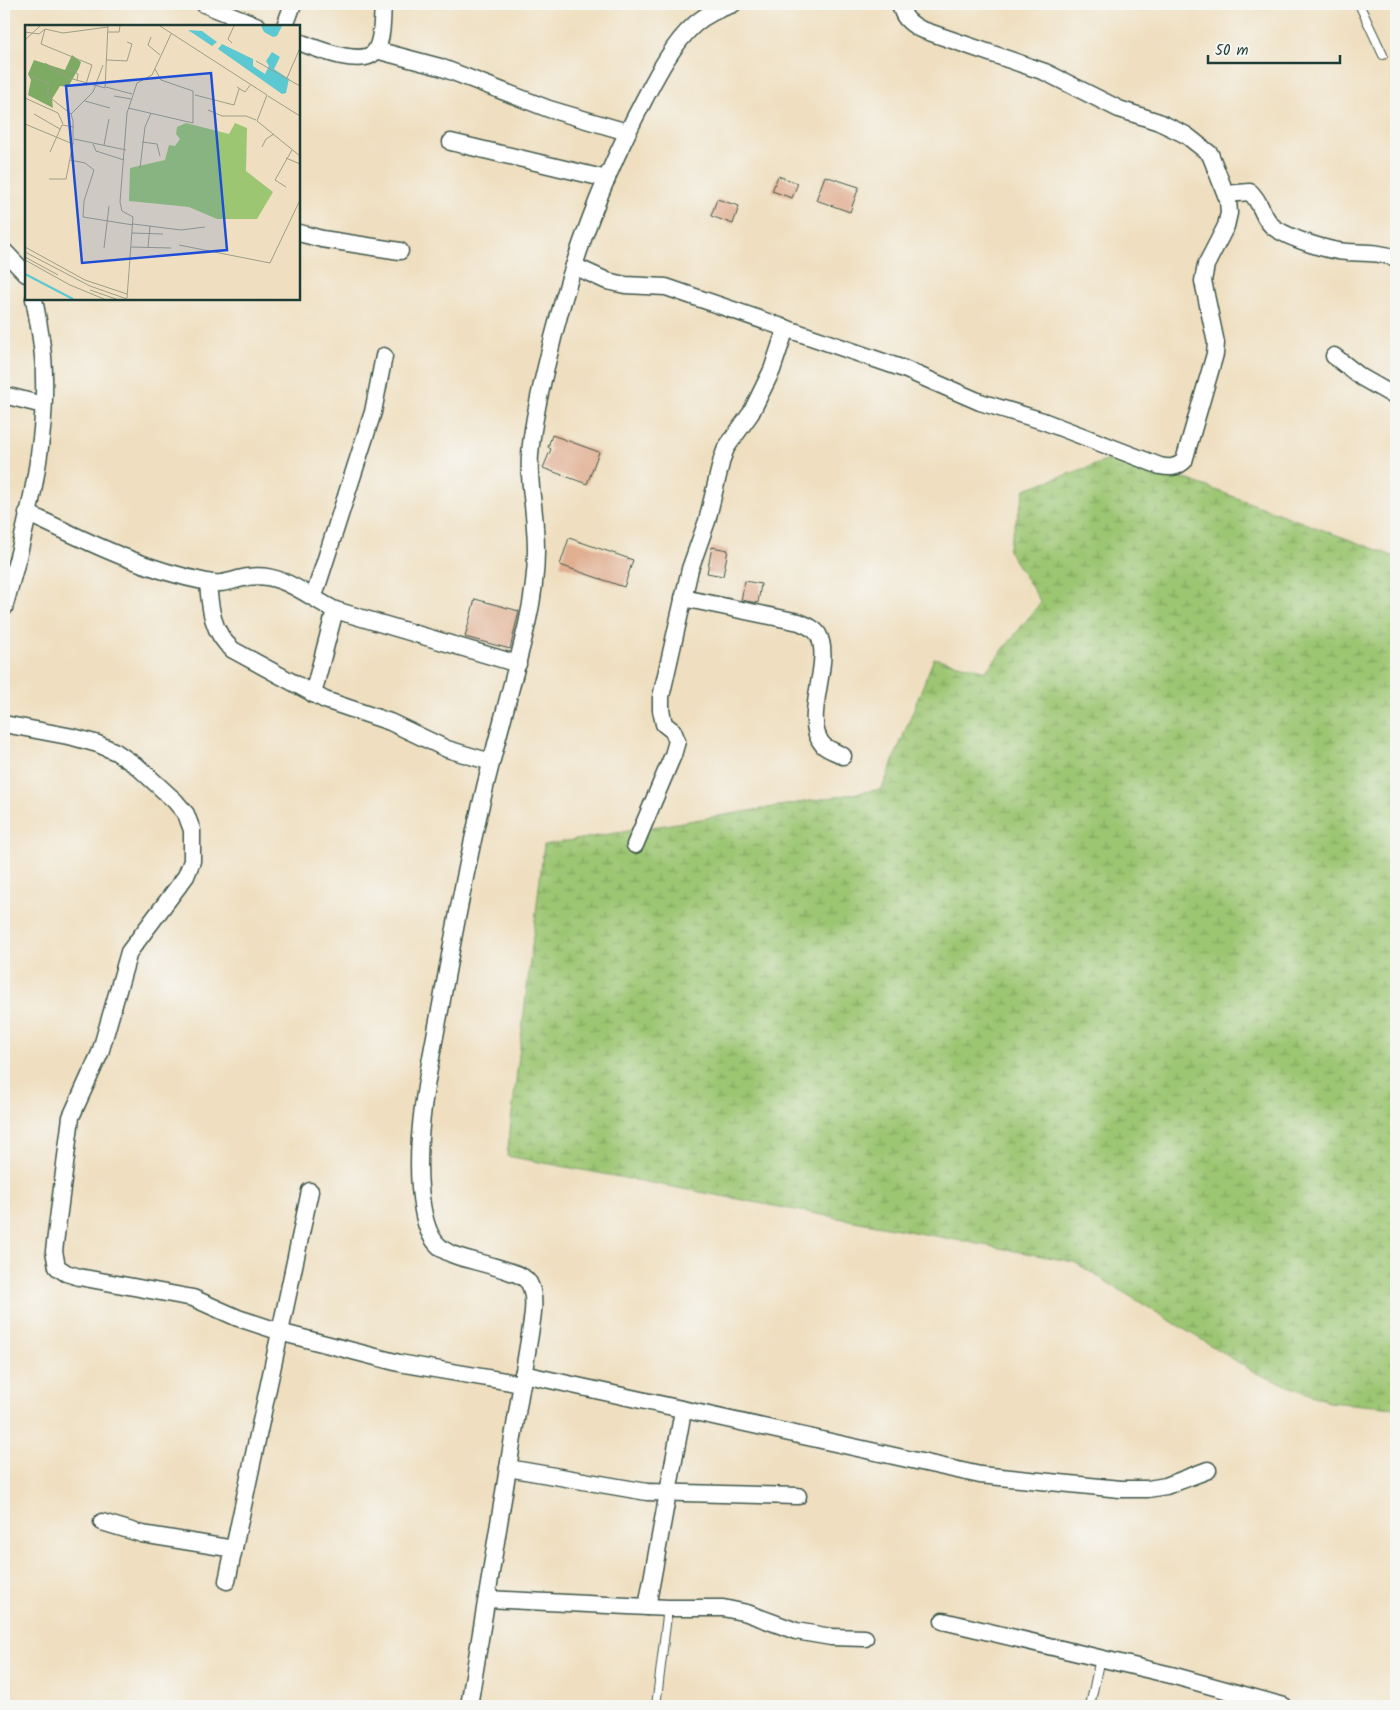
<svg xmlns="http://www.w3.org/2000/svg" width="1400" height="1710" viewBox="0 0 1400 1710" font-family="Kalam,sans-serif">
<defs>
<pattern id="wetland-marsh" width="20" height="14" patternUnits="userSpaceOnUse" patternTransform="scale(1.25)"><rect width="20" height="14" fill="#9cc672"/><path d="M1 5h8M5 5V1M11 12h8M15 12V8" fill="none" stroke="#7fa25e"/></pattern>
</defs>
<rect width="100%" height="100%" fill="#f6f6f2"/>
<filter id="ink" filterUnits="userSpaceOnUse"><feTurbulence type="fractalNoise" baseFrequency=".02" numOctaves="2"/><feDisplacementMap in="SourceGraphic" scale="10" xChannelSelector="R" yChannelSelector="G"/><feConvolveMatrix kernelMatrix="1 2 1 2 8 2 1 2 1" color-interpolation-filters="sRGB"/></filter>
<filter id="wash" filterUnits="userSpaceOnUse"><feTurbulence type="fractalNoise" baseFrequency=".0096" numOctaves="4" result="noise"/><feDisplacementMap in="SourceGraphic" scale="20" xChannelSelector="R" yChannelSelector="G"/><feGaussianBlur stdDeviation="1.12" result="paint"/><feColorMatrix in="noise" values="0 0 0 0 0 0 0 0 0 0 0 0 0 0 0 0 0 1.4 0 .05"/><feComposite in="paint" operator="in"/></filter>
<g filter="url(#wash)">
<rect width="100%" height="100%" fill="#efdfc0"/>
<polygon fill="url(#wetland-marsh)" stroke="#5e8253" points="1115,458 1167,472 1396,557 1396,1408 1329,1402 1256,1373 1074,1262 507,1156 544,845 882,789 934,658 986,671 1041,602 1008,550 1025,489"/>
<g id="blocks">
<g fill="#e1af92">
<polygon points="778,176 798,183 792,198 772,191"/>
<polygon points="825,176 859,187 850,212 816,200"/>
<polygon points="717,199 739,206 733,224 711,216"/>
<polygon points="552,435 599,452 587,484 543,468 551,449 548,447"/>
<polygon points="569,538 633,560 624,587 560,565"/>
<polygon points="712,547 728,550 723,576 707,573"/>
<polygon points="745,581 761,584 758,603 741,600"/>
<polygon points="475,599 519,611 510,649 465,637"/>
</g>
</g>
</g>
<g filter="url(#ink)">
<use href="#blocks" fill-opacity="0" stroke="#3e5549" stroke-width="1"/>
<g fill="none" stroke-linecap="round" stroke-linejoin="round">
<g stroke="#3e5549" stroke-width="10">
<g id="service">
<polyline points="1359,4 1383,55"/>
<polyline points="656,1706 668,1608"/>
<polyline points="1090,1706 1100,1658"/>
</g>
</g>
<g stroke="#3e5549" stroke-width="19">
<g id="minor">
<polyline points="204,4 258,26"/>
<polyline points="285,26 293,4"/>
<path d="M299,42C314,48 365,69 376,50C383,38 382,17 383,4"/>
<polyline points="376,50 440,67 549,109 627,132"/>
<polyline points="451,142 607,179"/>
<path d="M1226,194L1250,192C1262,202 1262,220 1276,229C1292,239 1328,251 1347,252C1365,253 1379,252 1396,258"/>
<polyline points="299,233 322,239 400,251"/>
<polyline points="4,251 26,274"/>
<path d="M574,266L607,281L625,285L666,287L904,369L980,402L1043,421L1160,466C1170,468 1176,468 1184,461L1215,354L1216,343L1203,281L1206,265L1226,226L1229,213L1228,200L1210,154L1186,135L1159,122L1119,109L1045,72L920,29C908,22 903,17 900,4"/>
<polyline points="1334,356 1361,377 1396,397"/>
<polyline points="4,395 43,405"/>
<path d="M27,513C88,542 141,569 207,582C223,586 234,579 248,577C281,571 308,597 335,610L518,664"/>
<path d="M208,583C210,608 212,633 233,650L325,700L390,722L447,749L491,762"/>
<polyline points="314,596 373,412 384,356"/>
<path d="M683,598L799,622C806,625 814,628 818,634C834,662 800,719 823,745C828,750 837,752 843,756"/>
<path d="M4,608C24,538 46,452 44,378C44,351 39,325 34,299"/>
<polyline points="313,694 335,610"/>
<polyline points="4,724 73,737 98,744 116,752 138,767 175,801 186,814 192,830 192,861 186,876 129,952 100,1053 71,1117 54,1251 57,1267 66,1273 79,1277 193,1298 238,1318 287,1334 399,1363 522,1384"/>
<polyline points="635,845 673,755 677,741 673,731 664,724 661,710 661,697 690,569 707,521 722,459 726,448 751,413 772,370 786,328"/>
<polyline points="523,1374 980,1475 1120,1489 1148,1489 1166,1486 1208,1470"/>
<polyline points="508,1468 647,1492 798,1496"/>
<polyline points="102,1522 142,1534 234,1549"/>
<polyline points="227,1581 310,1191"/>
<polyline points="487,1599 668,1608 723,1608 747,1613 796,1631 831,1637 865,1638"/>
<polyline points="647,1607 683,1411"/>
<polyline points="943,1621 1171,1675 1284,1706"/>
<path d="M469,1706L530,1334C532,1319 537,1298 529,1283C525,1277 518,1274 511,1272C451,1250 427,1266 420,1188C415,1129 430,1063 441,1005C456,921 472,835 494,752C505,709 517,667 527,624C534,593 538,559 535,528C534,503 528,480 530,455C532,426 539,396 546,367C567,274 600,183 645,98C658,73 673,44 694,25C706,14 719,9 733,4"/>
</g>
</g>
<use href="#service" stroke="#fff" stroke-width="8"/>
<use href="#minor" stroke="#fff" stroke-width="16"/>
</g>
</g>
<g transform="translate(25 25)">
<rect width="275" height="275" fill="#efdfc0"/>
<path d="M47,30L56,37L54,43L43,62L35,61L27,74L28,83L3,70L6,55L3,49L9,35L40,45Z" fill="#7dab64"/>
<path d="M161,98L204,109L210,98L222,103L221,146L248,167L232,194H192L164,182L104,176L105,143L140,135L144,120L150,121L155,114L151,109L152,102Z" fill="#9cc672"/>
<path d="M236,1H257L252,11L248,12L239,7ZM163,5L177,6L192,17L187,21ZM197,19L228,34V41L240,49L244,41L241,36L247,27L255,32L249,44L264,54L261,68L257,69L193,24Z" fill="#5cc9d2"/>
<path fill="none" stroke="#5cc9d2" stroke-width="2.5" d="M0,249L48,274"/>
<path fill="none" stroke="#9c9e88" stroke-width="1" d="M135,1L242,70L232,96L275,131M20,4L16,19L67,40L61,59M0,7L14,9L20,4L38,8L83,2M83,7H94L95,1M126,12L123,20L135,30M0,15L15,1M207,18L203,14L209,1M82,35L102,36L107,19L102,17M231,36L275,61M20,38L44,53L80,63L83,1M42,43L53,49L52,56M6,51L23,58V71L46,89L48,96V118L41,154H24M262,53L275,23M81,62L107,69M212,62L220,67L226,59M170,70L209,80L214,64M89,71L106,74M243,71L275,91M0,73L33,88L38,99M60,76L85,83M103,83L168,98V66L136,55L130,44M183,85L197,91H221L231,95M9,89L35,104M46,89L68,67L78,40M0,99L48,119M49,114L101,125M117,117L132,119L135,131M68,119L71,126L99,135M79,120L84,94M237,122L241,114L249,109M25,127L37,100L49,102M261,133L275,139M45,135L60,138L69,145L59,176L58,192L108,200M115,143L120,102L126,88M261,162L250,155L267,125M108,199L156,205L180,202M107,208L138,209M154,220L245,238L275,175M0,222L60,255L102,269M106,222L146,223M123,222L125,201M79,223L84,181M0,227L65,261L102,274M0,232L33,250M0,235L45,260L79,274M65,265L91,274M102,273L108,192L97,186L95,177L102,88L112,58L127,50L146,9"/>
<path fill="#1d4ed8" fill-opacity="0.15" stroke="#1d4ed8" stroke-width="2.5" d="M186,48L202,225L57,238L41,61Z"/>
<rect width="275" height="275" fill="none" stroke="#1f3d34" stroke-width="2.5"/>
</g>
<rect width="1400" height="1710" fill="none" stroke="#f6f6f2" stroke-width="20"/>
<path d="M1208 55v8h132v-8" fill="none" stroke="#1f3d34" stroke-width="2.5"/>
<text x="1215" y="55" font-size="15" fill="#1f3d34" stroke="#f6f6f2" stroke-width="4" paint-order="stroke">50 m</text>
</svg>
